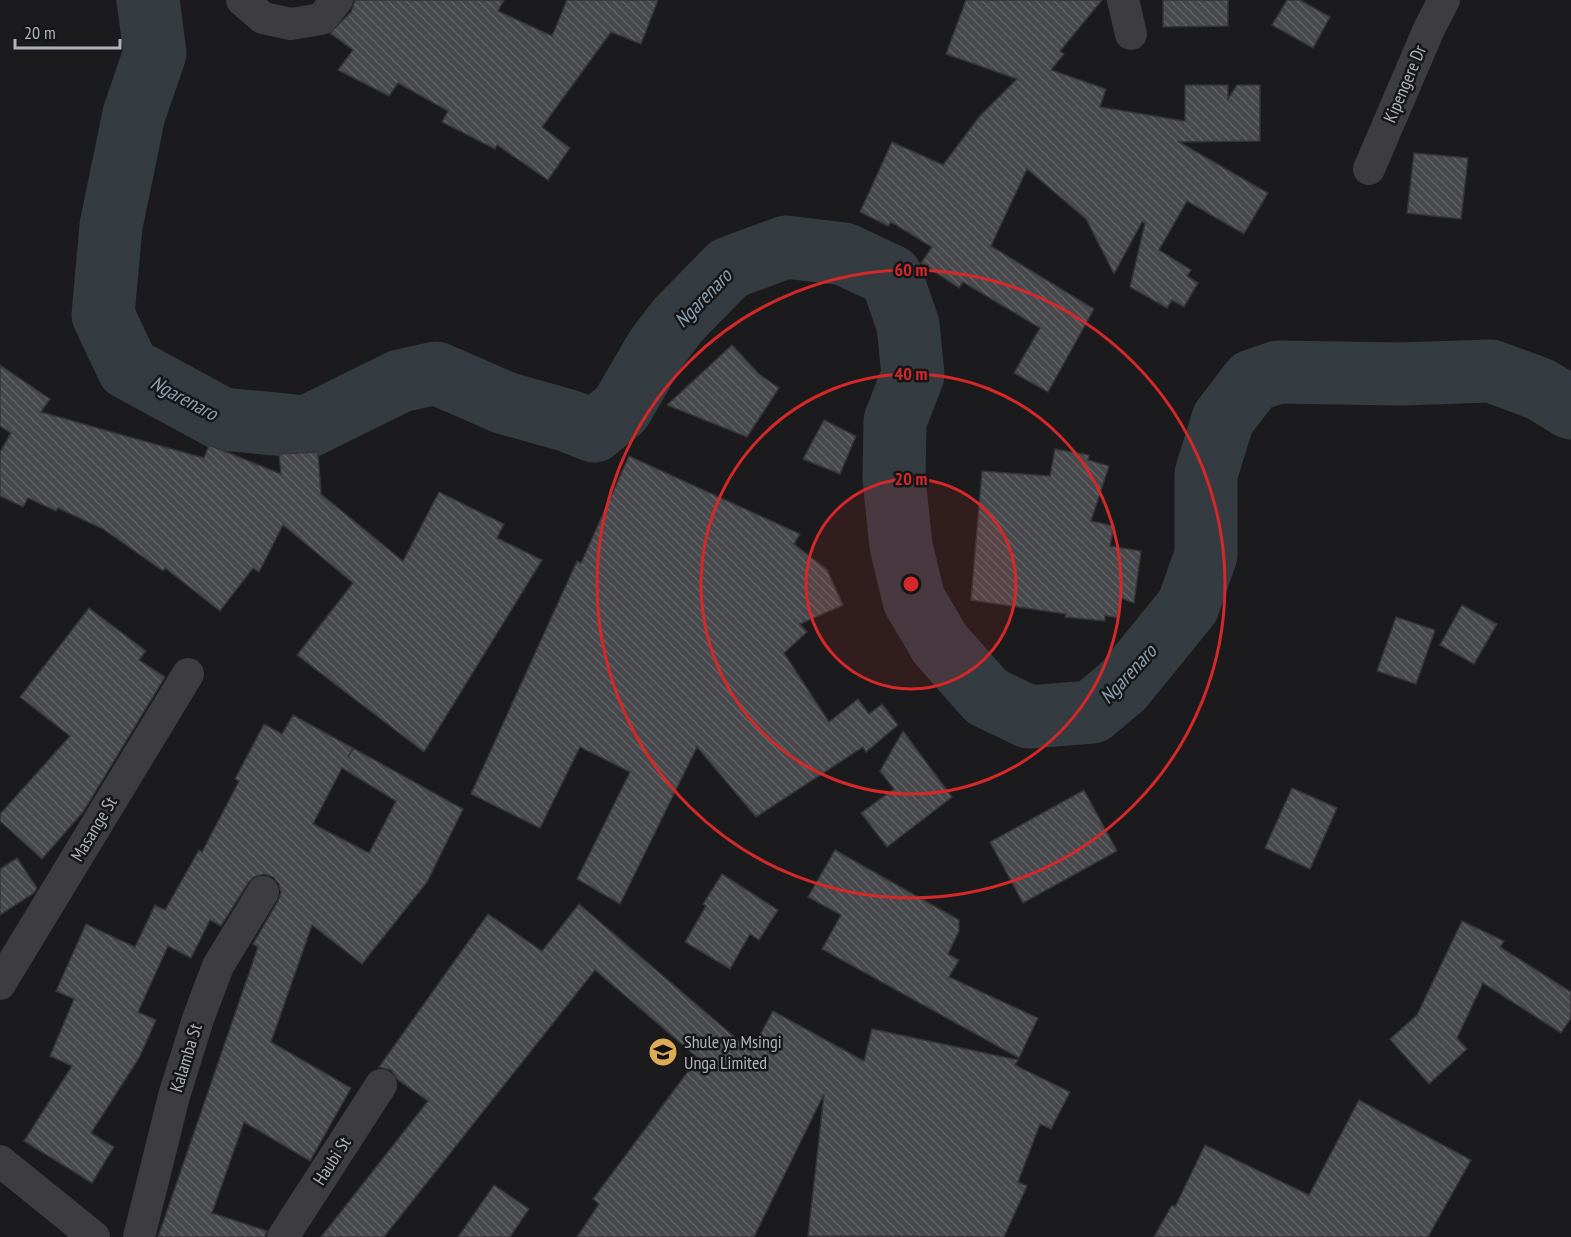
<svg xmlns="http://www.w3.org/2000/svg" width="1571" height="1237" viewBox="0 0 1571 1237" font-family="'PT Sans Narrow',sans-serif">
<defs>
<pattern id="building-back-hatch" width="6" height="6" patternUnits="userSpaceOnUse" patternTransform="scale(1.5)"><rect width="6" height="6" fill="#48494d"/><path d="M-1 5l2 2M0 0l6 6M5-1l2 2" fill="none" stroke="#606165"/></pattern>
</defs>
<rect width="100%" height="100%" fill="#1b1b1d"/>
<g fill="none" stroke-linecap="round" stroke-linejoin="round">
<polyline stroke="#343c42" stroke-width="63" points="148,0 155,53 134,114 111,226 103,315 128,368 222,419 307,427 400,381 436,373 505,403 569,421 594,431 621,409 656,349 678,320 729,268 786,247 844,254 891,276 908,325 913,375 895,421 894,479 901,546 914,600 940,644 987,697 1029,717 1092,712 1123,686 1188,606 1206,555 1206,474 1223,419 1252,381 1278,372 1401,374 1491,371 1540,389 1571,408"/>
</g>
<g fill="url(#building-back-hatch)" stroke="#353539" stroke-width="1.5" fill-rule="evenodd">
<polygon points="355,0 504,0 498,11 552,36 567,0 658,0 641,44 611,32 542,127 570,148 548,180 497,145 495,149 442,122 448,111 398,83 389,96 338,70 353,50 330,33 351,12"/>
<polygon points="966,0 1102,0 1060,51 1064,54 1051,70 1106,89 1100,107 1185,121 1185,85 1228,85 1228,99 1237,85 1260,85 1260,141 1179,142 1268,193 1244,234 1187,201 1159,250 1191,270 1187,276 1198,283 1184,307 1172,300 1167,308 1130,287 1145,223 1142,222 1114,274 1086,219 1027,169 991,246 1094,309 1048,392 1014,373 1040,328 963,282 959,288 921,263 932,247 891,222 888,226 860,212 892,142 943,165 979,117 1017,79 946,54"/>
<polygon points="1163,0 1228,0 1228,26 1163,27"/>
<polygon points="1287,0 1300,0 1330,17 1313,48 1272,25"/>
<polygon points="1414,153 1468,158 1461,219 1407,213"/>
<polygon points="732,345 759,374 779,388 747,437 667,405"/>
<polygon points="0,365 50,399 41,412 204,458 209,445 281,474 279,454 318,452 321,494 403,561 439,492 504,524 497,538 542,560 424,752 297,655 353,583 283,525 259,572 253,568 220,611 165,568 163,571 103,529 58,508 56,511 28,498 23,507 0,496 0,452 11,433 0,426"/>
<polygon points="824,420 856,436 840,474 803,459"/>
<polygon points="1055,449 1089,455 1088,460 1109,466 1091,521 1114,526 1110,546 1141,551 1134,603 1121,598 1117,618 1105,615 1105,621 1065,617 1066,614 971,600 982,471 1050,476"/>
<polygon points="629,456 800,534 794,544 827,570 843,605 800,624 807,632 784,653 829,722 858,699 869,714 882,704 898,725 866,752 863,747 756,817 697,747 620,904 577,879 630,772 580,747 540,828 471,794 577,561 581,563"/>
<polygon points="1462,605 1497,624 1474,664 1440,645"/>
<polygon points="89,608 146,651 139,660 165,677 83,812 42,859 0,821 0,814 70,736 20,697"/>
<polygon points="1396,617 1435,630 1416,684 1377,671"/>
<path d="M293,715L353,748L348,757L353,748L463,809L427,882L362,964L312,925L271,1042L351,1088L310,1161L244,1122L212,1213L267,1231L265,1237H158L258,947L253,944L278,901L281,893L279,884L273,877L264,874L254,877L248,883L221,926L210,920L191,958L168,946L138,1012L156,1020L139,1058L91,1133L114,1147L92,1183L24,1141L72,1066L50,1056L74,999L56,991L86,924L135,947L155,905L165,910L199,850L202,852L239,781L235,779L264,724L282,734ZM342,768L396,801L369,853L313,824Z"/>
<polygon points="903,731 952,797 887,847 861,813 894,789 880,771"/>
<polygon points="1292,788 1337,808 1310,869 1265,848"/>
<polygon points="1084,790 1117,851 1023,903 990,842"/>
<polygon points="835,850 959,920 959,931 948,954 959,960 949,977 1038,1018 1019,1058 822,949 841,915 808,897"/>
<polygon points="17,858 37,888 34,893 0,915 0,869"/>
<polygon points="722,874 778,910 759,940 750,934 730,969 685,942 706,906 703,904"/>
<polygon points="579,904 751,1051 773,1011 864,1061 872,1029 1018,1060 1015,1065 1070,1092 1051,1129 1040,1124 1018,1182 1027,1186 1004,1237 808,1236 824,1094 754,1237 577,1237 599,1204 593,1199 698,1058 595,970 384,1237 321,1237 428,1101 398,1080 391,1070 379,1067 488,914 542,951"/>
<polygon points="1462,921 1504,941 1500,947 1571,992 1571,1018 1561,1033 1483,983 1457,1038 1467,1049 1429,1084 1390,1039 1417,1015"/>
<polygon points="1359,1100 1471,1160 1428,1237 1154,1237 1172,1205 1175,1207 1205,1145 1309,1195"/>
<polygon points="494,1185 529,1209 510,1237 458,1237"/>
</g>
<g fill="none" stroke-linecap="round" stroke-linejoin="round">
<g stroke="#3d3d41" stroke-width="32">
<polyline points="242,0 263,18 291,24 321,19 337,0"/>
<polyline points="1123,0 1131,34"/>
<polyline points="1369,169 1429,29 1444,0"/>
<polyline points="0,984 188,674"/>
<polyline points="0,1161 94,1237"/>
<polyline points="139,1237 174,1096 198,1019 218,966 263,892"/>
<polyline points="283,1237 381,1085"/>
</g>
</g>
<circle cx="911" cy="584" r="105" fill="#d62828" fill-opacity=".12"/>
<g fill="none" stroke="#d62828" stroke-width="3">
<circle cx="911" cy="584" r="105"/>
<circle cx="911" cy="584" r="210"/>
<circle cx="911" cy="584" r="314"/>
</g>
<defs>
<g id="school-disc" transform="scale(1.5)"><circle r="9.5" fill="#dcab54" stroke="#161618"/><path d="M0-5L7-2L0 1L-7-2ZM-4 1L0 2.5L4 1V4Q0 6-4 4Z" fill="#111"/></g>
</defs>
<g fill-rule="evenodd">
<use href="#school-disc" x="663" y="1052"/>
</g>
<g text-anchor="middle" stroke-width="5" stroke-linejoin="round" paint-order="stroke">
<g font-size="18" fill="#afb3bb" stroke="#161618">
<text transform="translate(1405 84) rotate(-67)" y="6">Kipengere Dr</text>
<text transform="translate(94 829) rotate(-59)" y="6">Masange St</text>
<text transform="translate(186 1058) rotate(-73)" y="6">Kalamba St</text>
<text transform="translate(332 1161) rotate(-57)" y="6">Haubi St</text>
</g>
<g font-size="18" fill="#afb3bb" stroke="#161618" text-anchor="start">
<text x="684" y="1048">Shule ya Msingi<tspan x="684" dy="21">Unga Limited</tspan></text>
</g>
<g font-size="20" font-style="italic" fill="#8ba0b1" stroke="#161618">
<text transform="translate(703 298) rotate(-46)" y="7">Ngarenaro</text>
<text transform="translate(184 398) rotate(28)" y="7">Ngarenaro</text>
<text transform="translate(1128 674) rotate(-47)" y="7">Ngarenaro</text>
</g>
</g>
<circle cx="911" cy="584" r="9" fill="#d62828" stroke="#161618" stroke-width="3"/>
<g font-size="18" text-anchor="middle" font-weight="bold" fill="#d62828" stroke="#161618" stroke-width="5" stroke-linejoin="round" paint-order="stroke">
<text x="911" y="276">60 m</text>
<text x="911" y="380">40 m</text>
<text x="911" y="485">20 m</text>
</g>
<path d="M15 39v9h105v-9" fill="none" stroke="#afb3bb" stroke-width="3"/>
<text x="24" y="39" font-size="18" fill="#afb3bb" stroke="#161618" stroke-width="4.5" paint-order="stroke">20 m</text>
</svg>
